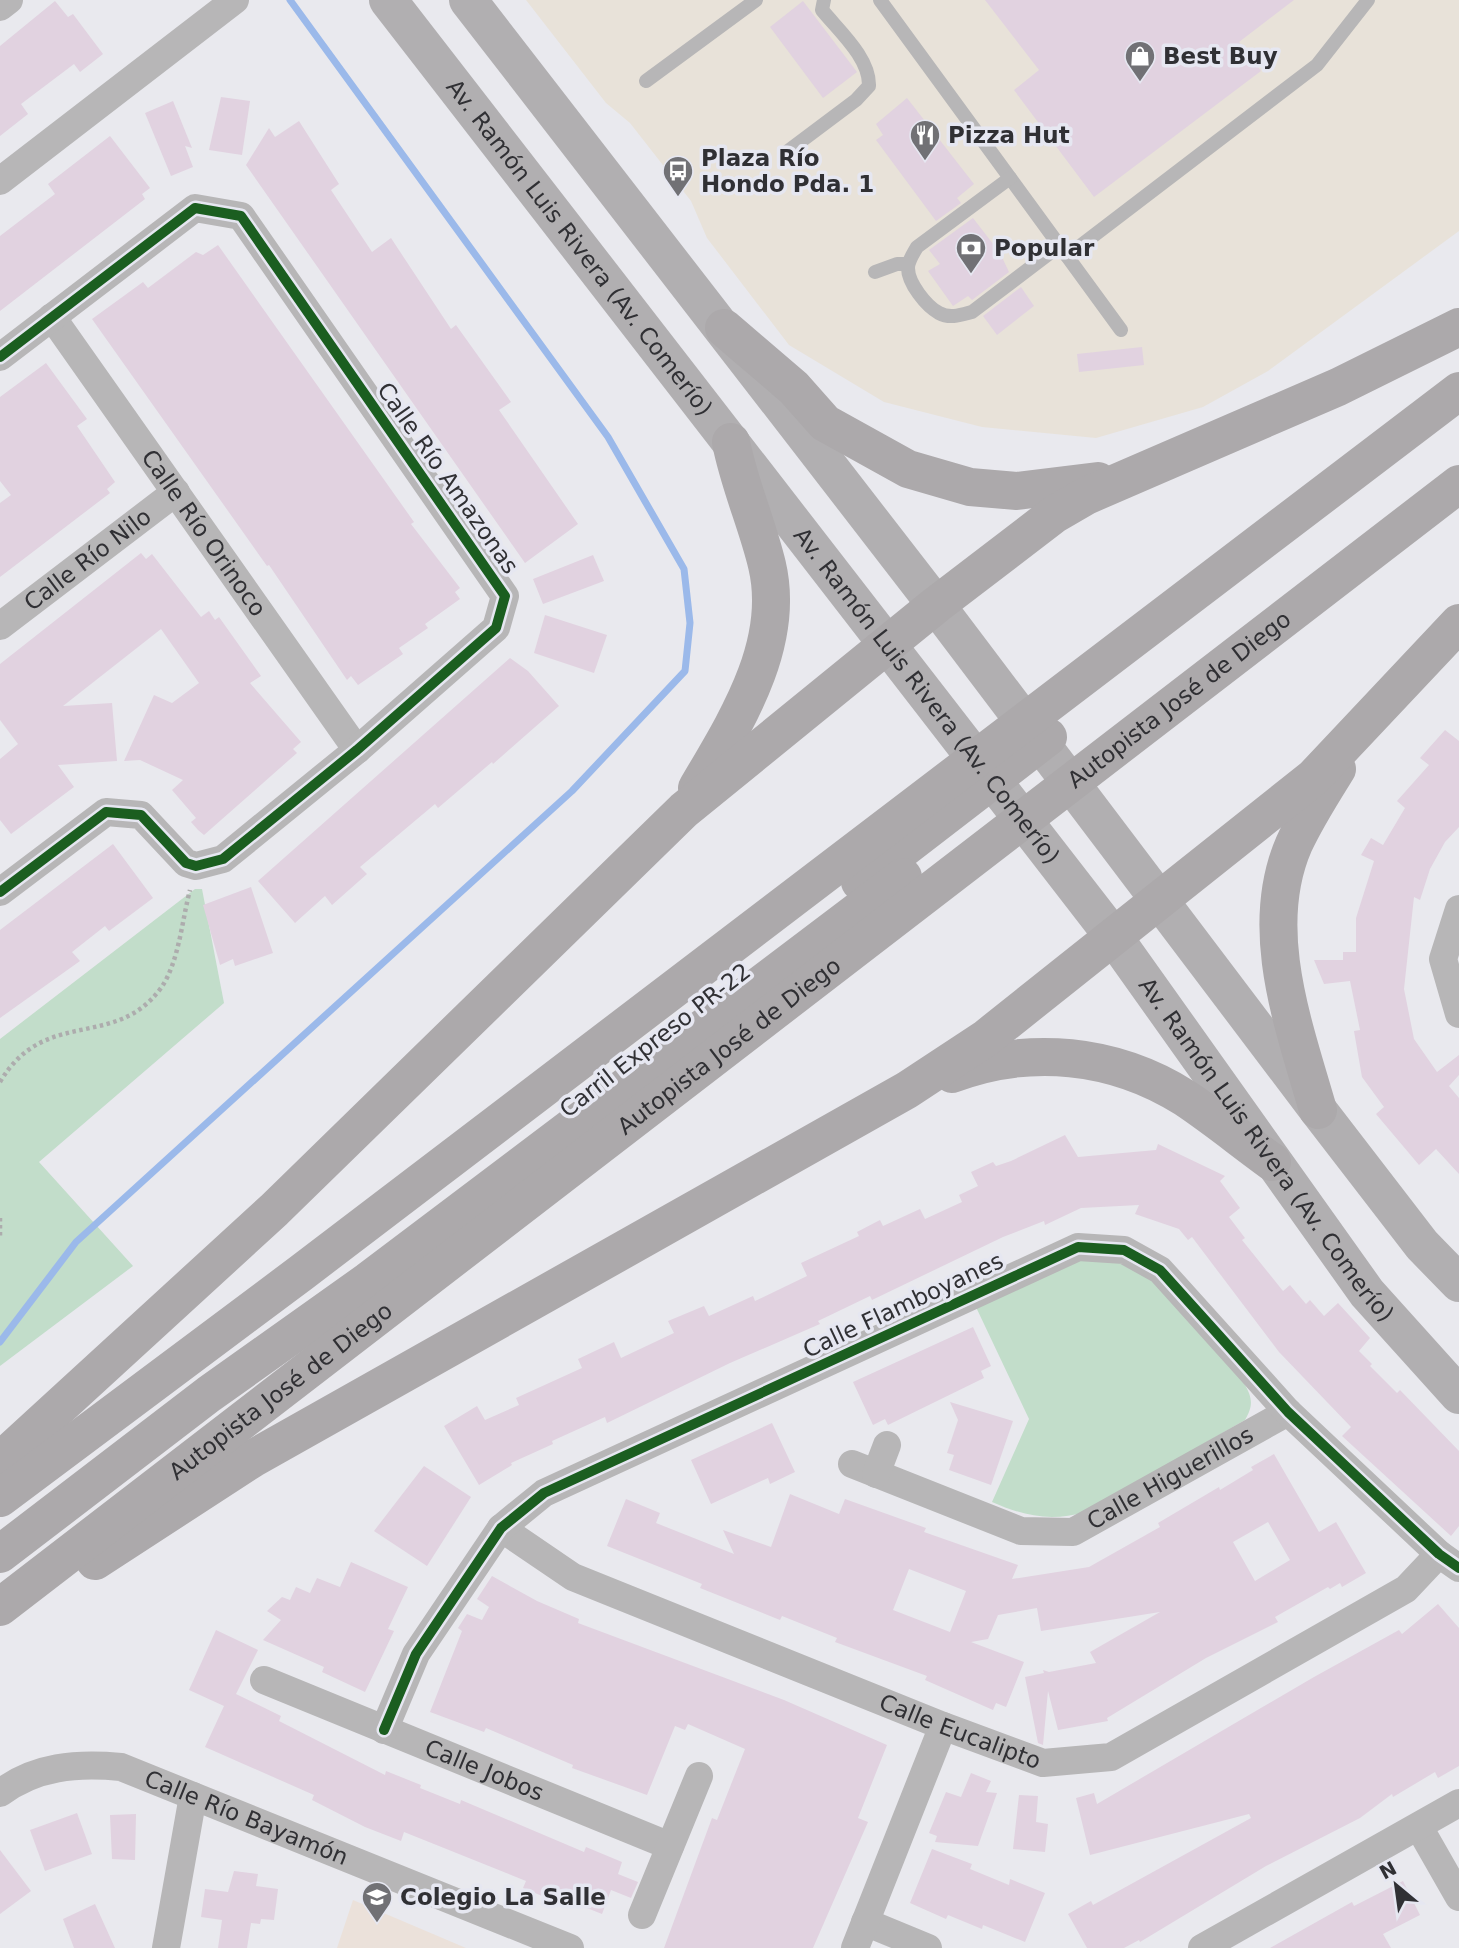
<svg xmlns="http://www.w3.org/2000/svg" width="1459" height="1948" viewBox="0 0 1459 1948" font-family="'DejaVu Sans',sans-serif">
<rect width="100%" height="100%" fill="#e9e9ee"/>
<polygon fill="#e8e2d9" points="526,0 1459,0 1459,231 1268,371 1203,407 1096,438 982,427 884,402 789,345 707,238 691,201 630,123 606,103"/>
<polygon fill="#ebe1da" points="353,1900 466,1948 337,1948"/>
<g fill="#c2ddca">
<polygon points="195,889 202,889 224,1003 39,1162 133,1266 0,1366 0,1039"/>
<path d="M1099,1252L1159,1284L1244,1383C1252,1397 1254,1405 1245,1420L1085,1512C1051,1522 1024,1516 992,1502L1029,1419L975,1305Z"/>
</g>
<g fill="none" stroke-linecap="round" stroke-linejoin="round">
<polyline stroke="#9bb9ea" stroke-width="7" points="0,1342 76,1242 572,791 685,671 690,623 684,569 608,437 290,0"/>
</g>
<g fill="#e1d2e0" fill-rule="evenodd">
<polygon points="985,0 1294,0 1239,42 1261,71 1094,197 1014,90 1039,70"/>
<polygon points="55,1 68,17 73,14 103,54 80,72 74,64 21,104 28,114 0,136 0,46"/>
<polygon points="803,1 857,72 823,98 770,27"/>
<polygon points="221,97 250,101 242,155 209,150"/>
<polygon points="907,98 974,184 957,198 961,203 936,221 876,140 883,135 876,124"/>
<polygon points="173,101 192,148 185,146 193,167 171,176 145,113"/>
<polygon points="299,121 339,184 331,190 372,252 391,238 451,329 456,325 511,402 499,410 578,524 525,563 246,165 269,128 275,137"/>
<polygon points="110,136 150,188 142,194 145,199 0,311 0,236 55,194 48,184"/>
<polygon points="973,218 1000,253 1009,272 972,300 968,296 953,306 928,271 940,264 929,250"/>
<polygon points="218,245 414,522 411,524 460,588 455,592 460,599 425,624 428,628 399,648 403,654 358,685 351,676 347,680 269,565 267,566 92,319 143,282 148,288 196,252 203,255"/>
<polygon points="1021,287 1034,306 997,335 983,316"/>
<polygon points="1142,347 1144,365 1079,372 1077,354"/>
<polygon points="46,363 87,419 77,426 115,482 107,489 110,493 0,577 0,503 11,495 0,481 0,397"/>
<polygon points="141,553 146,559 152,554 201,617 209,611 215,620 219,617 261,676 250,683 301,742 293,749 297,753 204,835 198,830 191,822 196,818 172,790 183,780 140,760 124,761 154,695 172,703 199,683 161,629 63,706 112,703 117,761 58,765 74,787 11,834 0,820 0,759 18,744 0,720 0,664"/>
<polygon points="593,555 604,581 543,604 533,579"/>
<polygon points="545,615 607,635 594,673 534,653"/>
<polygon points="510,658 528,671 559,706 493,764 492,762 438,808 435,804 360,867 367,874 332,905 325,896 295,923 258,881"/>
<polygon points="1445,730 1459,741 1459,827 1445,842 1430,869 1420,900 1414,897 1404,989 1414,1039 1437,1072 1459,1055 1459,1075 1449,1086 1459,1098 1459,1174 1436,1149 1419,1165 1376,1114 1384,1107 1362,1077 1354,1031 1360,1030 1350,981 1324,984 1314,960 1343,960 1343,952 1356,952 1356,918 1374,861 1361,855 1371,838 1383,845 1405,808 1397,801 1429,765 1420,758"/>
<polygon points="113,844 153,898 109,931 105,926 72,952 80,961 0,1018 0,930"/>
<polygon points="251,887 273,953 235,966 233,959 220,965 203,905"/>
<polygon points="1065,1135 1078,1157 1156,1150 1158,1144 1225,1176 1220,1181 1240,1208 1229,1217 1245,1238 1242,1240 1283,1291 1290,1285 1306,1304 1310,1300 1324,1316 1338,1303 1370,1338 1359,1351 1372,1364 1370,1366 1397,1393 1400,1390 1459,1451 1459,1526 1451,1536 1342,1436 1351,1427 1279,1352 1192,1237 1188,1240 1179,1229 1135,1214 1139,1205 1081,1208 1045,1225 1044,1221 1003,1237 872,1300 870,1296 818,1321 820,1324 730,1363 607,1423 605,1417 552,1441 553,1444 511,1463 512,1465 479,1485 444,1426 477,1406 485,1420 519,1405 516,1398 582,1368 578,1359 614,1342 621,1358 674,1333 668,1321 704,1306 709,1316 753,1296 755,1301 807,1276 801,1263 859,1236 857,1232 880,1220 883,1226 920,1209 925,1219 962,1202 959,1195 978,1186 971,1172 993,1162 996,1166 1011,1161"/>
<polygon points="973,1327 991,1366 981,1371 984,1378 888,1425 885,1419 873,1425 853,1382"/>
<polygon points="950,1402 1013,1421 991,1485 949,1470 954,1455 947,1453 958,1420"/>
<polygon points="772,1423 795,1472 770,1484 768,1478 711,1504 691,1460"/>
<path d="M1274,1454L1319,1532L1336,1522L1366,1573L1342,1587L1340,1583L1330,1589L1328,1587L1275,1617L1278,1622L1206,1658L1107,1718L1108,1721L1058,1730L1048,1691L1043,1745L1038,1743L1025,1677L1044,1673L1043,1670L1049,1672L1096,1663L1090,1652L1160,1612L1041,1631L1037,1608L998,1615L988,1639L971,1642L1024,1662L1006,1707L996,1703L993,1710L925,1680L927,1676L835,1642L837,1638L782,1616L780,1620L700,1588L702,1584L607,1546L626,1499L660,1513L656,1523L734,1554L723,1530L771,1547L790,1494L839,1514L845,1499L926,1528L924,1532L1018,1565L1012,1579L1089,1567L1160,1527L1158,1523L1219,1487L1220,1490L1253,1470L1251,1467ZM1268,1522L1290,1560L1255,1581L1233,1542ZM909,1569L966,1591L950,1632L893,1610Z"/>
<polygon points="424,1466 471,1497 427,1566 374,1531"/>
<polygon points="351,1562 408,1587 388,1629 394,1631 365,1692 322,1672 324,1667 263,1640 281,1620 267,1611 282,1597 290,1600 296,1587 310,1593 317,1578 340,1587"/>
<polygon points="492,1576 537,1601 579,1619 578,1623 784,1700 887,1745 858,1818 868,1822 813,1948 664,1948 712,1818 717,1820 745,1749 688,1724 685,1730 675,1726 647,1795 572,1768 573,1765 486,1728 484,1732 430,1712 462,1631 458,1628 467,1614 482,1620 489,1607 477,1599"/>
<polygon points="1438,1604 1459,1628 1459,1766 1438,1778 1435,1772 1393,1797 1392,1794 1360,1818 1266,1866 1140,1942 1139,1940 1124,1948 1087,1948 1068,1914 1091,1901 1093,1905 1251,1818 1249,1814 1090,1855 1076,1798 1094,1793 1097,1804 1314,1677 1399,1630 1402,1634"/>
<polygon points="216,1630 258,1650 236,1694 281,1716 279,1721 385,1775 386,1771 421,1785 420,1788 460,1804 461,1800 584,1852 586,1847 622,1862 618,1874 638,1882 631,1898 611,1890 602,1914 549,1893 547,1898 523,1888 526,1881 404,1832 401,1841 365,1827 312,1800 314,1795 205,1747 224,1706 189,1690"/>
<polygon points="971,1773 991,1781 986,1792 997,1793 978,1846 935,1842 937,1836 929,1833 946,1792 961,1797"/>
<polygon points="1019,1795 1038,1796 1036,1822 1048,1824 1045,1852 1013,1849"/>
<polygon points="77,1813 92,1854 45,1871 30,1830"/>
<polygon points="136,1814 135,1860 112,1859 110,1815"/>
<polygon points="932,1849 972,1864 970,1869 1009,1885 1010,1879 1045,1893 1025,1942 983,1925 982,1929 948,1915 946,1919 910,1903"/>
<polygon points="0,1850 31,1891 0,1914"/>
<polygon points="234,1871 258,1874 256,1886 278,1889 274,1920 261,1919 260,1924 251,1923 247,1948 218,1948 222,1920 201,1917 205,1889 228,1892"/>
<polygon points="1403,1881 1420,1915 1383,1934 1391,1948 1270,1948 1352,1902 1354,1906"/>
<polygon points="95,1904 115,1948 74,1948 63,1919"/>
</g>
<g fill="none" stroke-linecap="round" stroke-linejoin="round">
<g stroke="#adacad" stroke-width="4.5" stroke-dasharray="3.5 3.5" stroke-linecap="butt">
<path d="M0,1082C45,1006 115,1051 161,988C179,962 182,920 190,890"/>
<polyline points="0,1218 0,1238"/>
</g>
<g stroke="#b7b6b7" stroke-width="14">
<polyline points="880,0 1121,330"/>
<polyline points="646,81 756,0"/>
<path d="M784,154L856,100L869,86C870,58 839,31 822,10L824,0"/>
<path d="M1010,178L917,247C913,254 908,261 908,268C908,283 926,306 939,313C950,319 961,315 972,312L1059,246"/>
<polyline points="1067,256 1317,65 1368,0"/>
<polyline points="875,272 897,264 907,264"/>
</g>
<g stroke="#b7b6b7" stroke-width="28">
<polyline points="0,7 9,0"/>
<polyline points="0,181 235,0"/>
<path id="s1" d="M52,317L357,750"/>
<polyline points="0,357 195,208 241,216 505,596 496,628 357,750 223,859 196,866 186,863 141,815 106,812 0,892"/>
<path id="s2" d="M0,626L176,492"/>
<polyline points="1459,909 1443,959 1459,1014"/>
<path id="s3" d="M852,1464L1021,1531L1073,1532L1288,1412"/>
<polyline points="876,1474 887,1445"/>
<path id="s4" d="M501,1528L573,1577L943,1726L1043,1763L1111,1757L1406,1589L1439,1554"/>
<path id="s5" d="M264,1680L670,1846"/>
<polyline points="384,1730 416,1654 501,1528 544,1493 1078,1247 1124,1250 1160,1270 1288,1412 1439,1554 1459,1568"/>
<path id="s6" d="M0,1793C36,1766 76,1763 121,1767L570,1948"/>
<polyline points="1419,1827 1459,1897"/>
<polyline points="642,1915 699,1776"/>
<polyline points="865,1922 928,1948"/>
<polyline points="166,1948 193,1796"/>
<polyline points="855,1948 943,1726"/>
<polyline points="1202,1948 1459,1803"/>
</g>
<g stroke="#b1afb1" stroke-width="38">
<path id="s7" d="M388,0L1113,936L1367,1293L1459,1395"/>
<polyline points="468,0 936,605 1318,1110 1422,1245 1459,1283"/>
</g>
<g stroke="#aca9ab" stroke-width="38">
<polyline points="724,328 794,388 825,423 908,469 970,487 1017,491 1098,481"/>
<path d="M697,788C735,723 786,645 767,565C757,523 739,484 731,442"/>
<polyline points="860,882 1048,737"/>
<path d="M952,1074C1029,1045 1114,1053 1185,1098C1215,1118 1243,1141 1272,1162"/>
<path d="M1318,1110C1294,1026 1257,929 1294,844C1306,818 1322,793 1337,769"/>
<polyline points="0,1461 274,1210 684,810 936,605 1055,514 1086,496 1338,387 1459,327"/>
<polyline points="0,1498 301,1273 1459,391"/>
<polyline points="0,1554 209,1394 368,1281 903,877"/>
<polyline points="95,1561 252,1459 907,1090 986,1038 1314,777 1459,623"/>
<path id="s8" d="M0,1607L1459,484"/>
</g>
<g stroke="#e6e7f1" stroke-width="15">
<g id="cycleway">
<polyline points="0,357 195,208 241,216 505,596 496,628 357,750 223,859 196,866 186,863 141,815 106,812 0,892"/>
<polyline points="384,1730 416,1654 501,1528 544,1493 1078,1247 1124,1250 1160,1270 1288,1412 1439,1554 1459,1568"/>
</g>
</g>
<use href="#cycleway" stroke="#1b5e20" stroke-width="10"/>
</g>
<defs>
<g id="shop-pin" transform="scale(1.575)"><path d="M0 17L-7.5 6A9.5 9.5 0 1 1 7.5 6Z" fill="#717175" stroke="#e6e7f1"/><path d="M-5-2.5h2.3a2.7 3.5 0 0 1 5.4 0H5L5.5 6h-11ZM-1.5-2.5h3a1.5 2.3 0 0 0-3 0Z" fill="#fff"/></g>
<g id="restaurant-pin" transform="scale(1.575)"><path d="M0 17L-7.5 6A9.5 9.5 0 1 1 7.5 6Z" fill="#717175" stroke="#e6e7f1"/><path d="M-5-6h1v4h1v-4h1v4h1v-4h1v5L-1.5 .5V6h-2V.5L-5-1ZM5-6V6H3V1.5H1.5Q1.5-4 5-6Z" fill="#fff"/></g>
<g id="bus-pin" transform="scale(1.575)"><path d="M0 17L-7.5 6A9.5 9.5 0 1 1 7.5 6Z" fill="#717175" stroke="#e6e7f1"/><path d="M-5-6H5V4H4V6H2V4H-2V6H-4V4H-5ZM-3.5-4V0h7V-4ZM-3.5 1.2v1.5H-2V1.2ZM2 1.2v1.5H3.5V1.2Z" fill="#fff"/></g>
<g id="bank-pin" transform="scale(1.575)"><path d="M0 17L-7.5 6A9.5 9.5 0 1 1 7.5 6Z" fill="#717175" stroke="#e6e7f1"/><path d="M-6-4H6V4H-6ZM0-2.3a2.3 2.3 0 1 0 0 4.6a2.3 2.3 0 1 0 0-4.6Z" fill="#fff"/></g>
<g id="school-pin" transform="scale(1.575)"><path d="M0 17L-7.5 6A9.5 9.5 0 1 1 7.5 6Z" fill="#717175" stroke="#e6e7f1"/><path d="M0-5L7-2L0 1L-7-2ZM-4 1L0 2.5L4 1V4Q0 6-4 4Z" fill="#fff"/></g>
</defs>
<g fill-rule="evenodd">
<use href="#shop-pin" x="1140" y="56"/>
<use href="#restaurant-pin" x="925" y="135"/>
<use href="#bus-pin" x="678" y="171"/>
<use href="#bank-pin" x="971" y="248"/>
<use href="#school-pin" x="377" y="1897"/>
</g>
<g text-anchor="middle" stroke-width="7" stroke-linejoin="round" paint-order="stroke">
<g font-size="23" font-weight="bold" fill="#303034" stroke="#e6e7f1" text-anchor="start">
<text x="1163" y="64">Best Buy</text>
<text x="948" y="143">Pizza Hut</text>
<text x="701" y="166">Plaza Río<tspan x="701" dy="26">Hondo Pda. 1</tspan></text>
<text x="994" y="256">Popular</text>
<text x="400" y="1905">Colegio La Salle</text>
</g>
<g font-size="23" fill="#303034" stroke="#e6e7f1">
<text dy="8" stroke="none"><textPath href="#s7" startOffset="313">Av. Ramón Luis Rivera (Av. Comerío)</textPath></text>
<text transform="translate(448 478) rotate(55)" y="8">Calle Río Amazonas</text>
<text dy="8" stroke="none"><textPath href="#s1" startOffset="264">Calle Río Orinoco</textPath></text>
<text dy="8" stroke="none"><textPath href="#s2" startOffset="110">Calle Río Nilo</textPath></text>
<text dy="8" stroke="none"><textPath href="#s7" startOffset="880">Av. Ramón Luis Rivera (Av. Comerío)</textPath></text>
<text dy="8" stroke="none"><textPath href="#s8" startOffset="1488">Autopista José de Diego</textPath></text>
<text transform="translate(655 1040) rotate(-38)" y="8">Carril Expreso PR-22</text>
<text dy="8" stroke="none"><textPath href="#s8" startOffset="920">Autopista José de Diego</textPath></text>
<text dy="8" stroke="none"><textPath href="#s7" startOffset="1447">Av. Ramón Luis Rivera (Av. Comerío)</textPath></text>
<text transform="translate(903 1305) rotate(-25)" y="8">Calle Flamboyanes</text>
<text dy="8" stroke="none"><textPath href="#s8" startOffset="354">Autopista José de Diego</textPath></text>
<text dy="8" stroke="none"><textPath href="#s3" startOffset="345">Calle Higuerillos</textPath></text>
<text dy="8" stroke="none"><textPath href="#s4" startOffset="504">Calle Eucalipto</textPath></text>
<text dy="8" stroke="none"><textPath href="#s5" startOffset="238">Calle Jobos</textPath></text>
<text dy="8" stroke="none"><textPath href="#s6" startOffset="262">Calle Río Bayamón</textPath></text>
</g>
</g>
<g transform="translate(1396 1885) rotate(331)" stroke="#e6e7f1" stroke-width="5" paint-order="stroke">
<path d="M0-5L12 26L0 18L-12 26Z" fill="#303034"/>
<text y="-10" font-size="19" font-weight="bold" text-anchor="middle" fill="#303034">N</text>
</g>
</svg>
